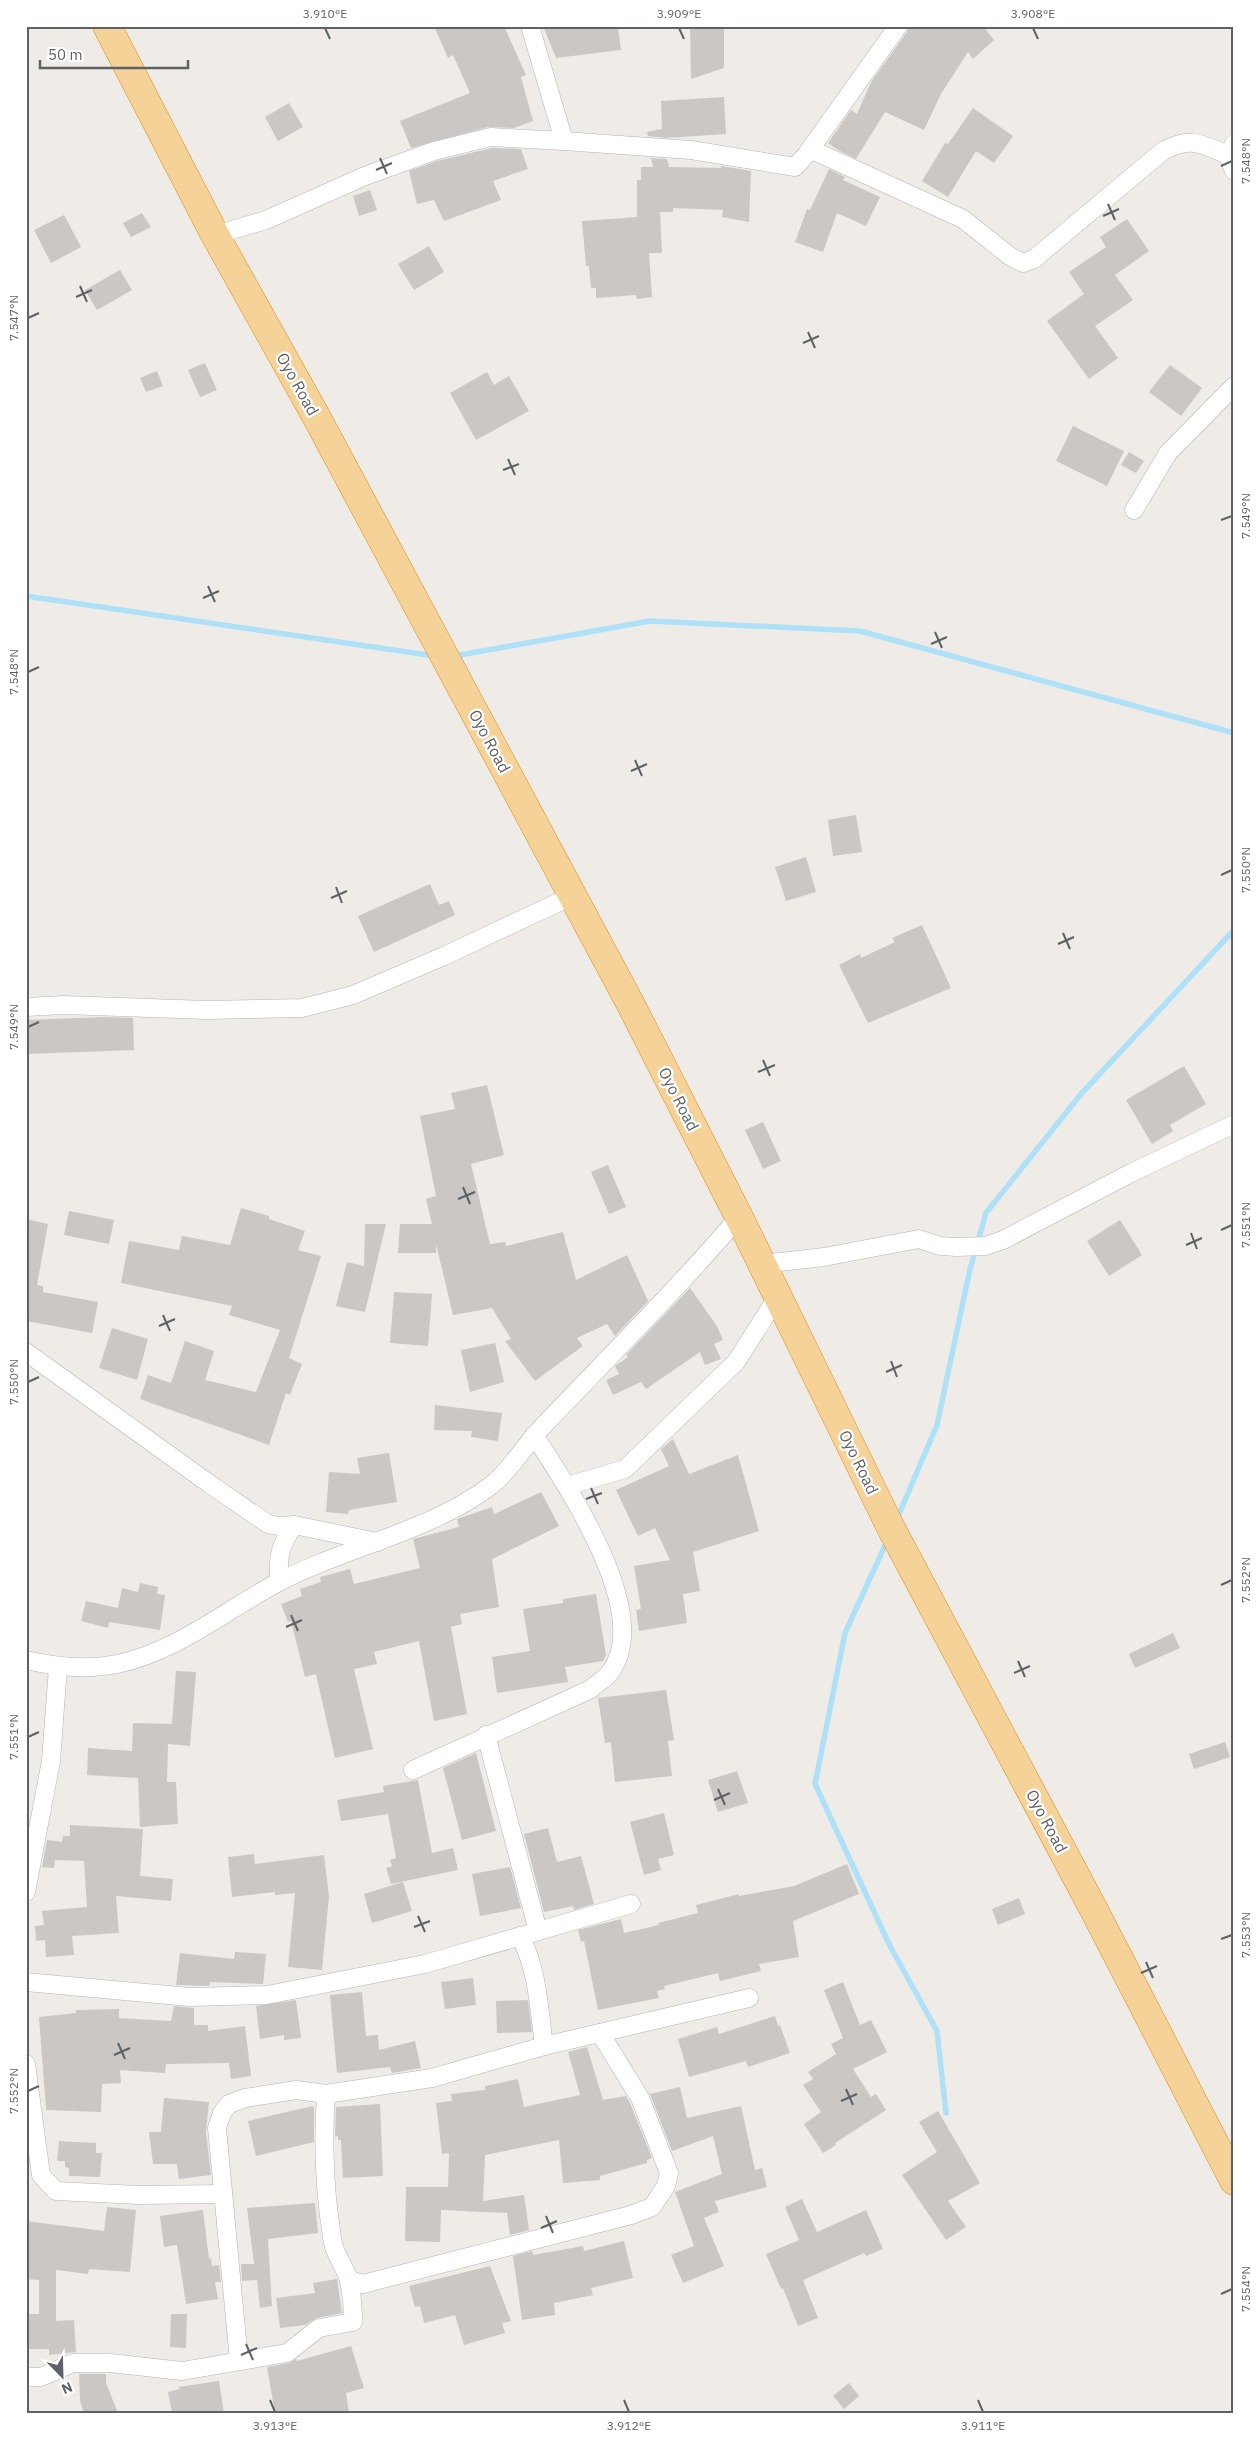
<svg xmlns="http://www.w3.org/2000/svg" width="1260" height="2439" viewBox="0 0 1260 2439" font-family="'IBM Plex Sans',sans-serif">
<rect width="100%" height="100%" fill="#efece7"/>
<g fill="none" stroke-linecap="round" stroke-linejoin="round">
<g stroke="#aee1f8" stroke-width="5.5">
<polyline points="26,596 435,656"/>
<polyline points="454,656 650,621 860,631 1234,733"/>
<polyline points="897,1519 937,1425 970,1269 986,1213 1081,1094 1234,930"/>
<polyline points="888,1539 845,1633 815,1784 890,1946 937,2031 946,2113"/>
</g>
</g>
<g fill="#cbc7c4">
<polygon points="434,26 504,26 526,75 521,77 533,121 514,128 488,127 411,148 400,121 470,93 453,55 448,58"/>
<polygon points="543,26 618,26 621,50 556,58"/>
<polygon points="690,26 724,26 724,68 691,79"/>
<polygon points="909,26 983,26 994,40 973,59 968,52 941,94 924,130 885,112 856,159 838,150 828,143 851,110 857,114 871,82 907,32"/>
<polygon points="724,97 726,134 666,138 648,136 647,132 662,129 661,101"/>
<polygon points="289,103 303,127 278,141 265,117"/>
<polygon points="973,108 1013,136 994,163 976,151 948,197 922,181 945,143 948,144"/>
<polygon points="492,148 521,149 528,169 493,181 501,200 444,221 434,200 417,204 409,171 437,161"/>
<polygon points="651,158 667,159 669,167 721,168 721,166 751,171 749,222 722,217 723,210 673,208 673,212 660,212 662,253 649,253 652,297 637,299 636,295 596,298 596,288 591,288 589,266 586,266 582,221 637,217 637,180 641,180 641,167 653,167"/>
<polygon points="829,169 845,177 843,180 880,197 866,226 837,213 823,252 795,242 807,209 810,210"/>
<polygon points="370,190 377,210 359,216 353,196"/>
<polygon points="142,213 151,227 131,237 123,223"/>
<polygon points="64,215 81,247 51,263 34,230"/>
<polygon points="1127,219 1149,251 1115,275 1133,300 1095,326 1118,358 1089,379 1047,321 1084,294 1069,272 1106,247 1100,237"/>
<polygon points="429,246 444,272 414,290 398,264"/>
<polygon points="120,270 132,290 97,310 85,290"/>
<polygon points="205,363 217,390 200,397 188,370"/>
<polygon points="1170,365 1202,388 1181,416 1149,392"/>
<polygon points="157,371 163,386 146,392 140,378"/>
<polygon points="487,372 494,385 509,376 529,411 476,440 450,393"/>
<polygon points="1073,426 1124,451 1107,486 1056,461"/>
<polygon points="1129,452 1144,461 1136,473 1121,465"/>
<polygon points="856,815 862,852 833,856 828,820"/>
<polygon points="806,857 816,892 786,901 775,867"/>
<polygon points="430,884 439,905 449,901 455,915 374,952 358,916"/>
<polygon points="922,925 951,988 868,1023 839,965 860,954 861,958 895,942 892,938"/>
<polygon points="105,1017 133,1018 134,1050 26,1054 26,1020"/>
<polygon points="1184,1066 1206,1104 1170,1125 1173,1131 1152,1144 1126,1100"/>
<polygon points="487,1085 504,1155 471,1164 490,1244 505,1242 506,1246 563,1232 576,1280 627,1255 648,1301 615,1336 607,1324 577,1338 583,1346 535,1381 505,1341 511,1339 492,1308 453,1315 436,1244 436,1253 398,1253 400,1224 432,1224 426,1199 436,1196 420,1116 455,1109 451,1093"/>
<polygon points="763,1122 781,1161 763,1169 745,1130"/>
<polygon points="608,1165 626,1207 609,1214 591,1172"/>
<polygon points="241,1208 269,1216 269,1219 305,1231 298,1250 321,1256 289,1358 302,1364 290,1395 286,1393 269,1445 140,1399 148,1375 171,1383 185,1341 214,1351 205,1380 256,1392 280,1330 229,1315 232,1306 121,1283 129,1241 179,1250 182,1236 230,1245"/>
<polygon points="69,1211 114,1220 109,1244 64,1235"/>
<polygon points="26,1219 48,1224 37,1285 43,1286 43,1292 98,1302 92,1333 26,1321"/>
<polygon points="1120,1220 1142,1255 1109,1276 1087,1241"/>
<polygon points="365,1224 386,1224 365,1312 336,1306 347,1262 364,1266"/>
<polygon points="690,1288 717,1326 723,1340 714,1344 721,1359 705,1365 700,1352 646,1389 641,1382 613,1395 606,1380 619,1374 615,1366 628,1357 626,1355"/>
<polygon points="394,1292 432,1294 428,1346 390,1343"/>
<polygon points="112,1328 148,1339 137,1380 99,1368"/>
<polygon points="495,1343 504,1382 470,1392 461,1350"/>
<polygon points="435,1405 502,1413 498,1441 471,1437 472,1431 434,1430"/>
<polygon points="673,1439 689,1474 738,1455 759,1531 693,1552 700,1591 683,1594 687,1623 639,1631 636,1610 641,1609 634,1566 670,1560 655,1528 638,1536 616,1490 669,1466 661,1449"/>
<polygon points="389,1453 397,1502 349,1510 348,1514 326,1512 329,1472 360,1474 357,1458"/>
<polygon points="541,1492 559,1526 492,1559 499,1607 460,1614 462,1624 451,1627 467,1714 434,1721 419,1641 374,1652 377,1664 354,1669 373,1749 335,1758 316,1674 305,1677 291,1621 288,1622 281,1604 302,1596 300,1589 321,1582 320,1577 350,1569 354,1584 420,1568 413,1539 459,1527 457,1519 492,1507 494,1514"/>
<polygon points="140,1583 158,1587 157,1594 165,1595 160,1630 109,1622 108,1628 81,1621 86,1601 118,1608 122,1588 138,1592"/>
<polygon points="596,1594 606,1655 603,1661 565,1667 568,1682 497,1693 492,1657 530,1651 523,1609 563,1603 563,1599"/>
<polygon points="1173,1633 1180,1648 1135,1668 1129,1654"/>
<polygon points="176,1671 196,1672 190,1746 168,1744 167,1782 176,1782 178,1824 140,1827 138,1778 87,1775 88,1748 132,1751 133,1723 172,1724"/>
<polygon points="666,1690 674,1740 668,1741 672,1776 615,1782 611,1742 605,1743 598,1698"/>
<polygon points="1225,1742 1230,1757 1194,1769 1189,1754"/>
<polygon points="476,1753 496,1831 462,1840 443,1768"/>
<polygon points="737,1771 748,1803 718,1812 708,1780"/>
<polygon points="418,1780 432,1853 453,1848 458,1870 391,1884 386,1868 392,1866 390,1860 396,1858 388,1814 341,1821 337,1800 384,1792 383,1786"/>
<polygon points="664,1813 674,1855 658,1859 661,1870 644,1875 630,1822"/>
<polygon points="70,1825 143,1829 140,1876 173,1879 171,1901 116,1896 119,1933 72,1936 74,1955 46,1957 45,1940 36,1941 35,1926 44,1925 42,1911 87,1907 84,1861 55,1860 54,1868 42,1867 47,1840 62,1842 63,1836 70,1836"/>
<polygon points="548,1828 557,1862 581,1856 594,1904 574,1910 573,1906 544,1912 524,1834"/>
<polygon points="254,1854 255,1864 324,1855 329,1896 322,1970 288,1967 295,1893 275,1895 275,1892 232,1897 228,1857"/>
<polygon points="847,1864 859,1894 793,1921 799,1957 759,1964 761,1971 720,1981 718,1973 664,1986 665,1989 657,1991 659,1998 598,2010 584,1941 581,1942 578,1930 621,1919 624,1933 659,1925 658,1923 698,1913 696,1905 739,1894 739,1896 794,1886"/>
<polygon points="510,1867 521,1908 480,1916 472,1874"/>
<polygon points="403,1882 412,1911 372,1923 364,1894"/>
<polygon points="1019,1898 1025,1914 998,1925 992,1909"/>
<polygon points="235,1952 266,1954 263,1984 210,1982 209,1986 176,1985 180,1953 234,1959"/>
<polygon points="473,1978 476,2005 445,2009 441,1982"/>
<polygon points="843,1982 860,2025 871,2020 887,2052 853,2069 871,2097 876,2094 886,2110 835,2143 836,2145 823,2153 804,2124 821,2112 803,2085 813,2079 808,2072 836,2054 831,2044 843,2038 824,1990"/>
<polygon points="362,1992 366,2036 378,2035 379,2050 415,2041 421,2068 392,2073 390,2067 337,2073 330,1995"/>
<polygon points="296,2000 301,2038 284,2040 284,2035 260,2039 256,2006"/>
<polygon points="528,2000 532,2032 497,2033 496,2001"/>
<polygon points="174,2006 194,2008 194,2025 208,2025 208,2031 245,2026 251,2076 231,2079 229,2063 166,2064 165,2073 120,2070 121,2083 102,2084 101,2112 46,2110 39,2017 76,2013 76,2010 119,2009 119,2018 171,2021"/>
<polygon points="775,2016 778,2026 780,2025 790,2053 748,2067 746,2061 689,2077 678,2039 717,2027 719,2034"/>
<polygon points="587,2047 603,2100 626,2096 630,2103 652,2158 647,2160 647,2163 600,2176 600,2180 563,2183 559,2140 485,2155 483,2201 524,2195 529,2230 510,2235 507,2213 441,2210 440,2242 405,2241 406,2187 448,2187 449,2153 442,2154 436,2103 452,2101 451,2094 485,2090 485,2086 518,2079 524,2107 580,2095 568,2052"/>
<polygon points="680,2087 687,2118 741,2106 755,2170 762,2168 767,2187 715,2201 719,2212 704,2218 724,2266 683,2283 671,2255 694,2246 675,2192 722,2174 713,2136 672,2151 650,2094"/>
<polygon points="164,2098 209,2102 206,2132 211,2175 179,2179 177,2164 153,2164 149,2132 161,2132"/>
<polygon points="380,2104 383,2176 343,2178 341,2140 338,2140 338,2136 335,2137 336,2107"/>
<polygon points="313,2106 314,2109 314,2142 256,2156 248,2121"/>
<polygon points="938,2111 980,2183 948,2201 966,2227 946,2240 902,2175 937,2152 919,2122"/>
<polygon points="59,2141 96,2143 96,2153 102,2153 100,2177 69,2176 69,2168 65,2167 65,2161 57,2161"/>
<polygon points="802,2199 817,2232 866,2210 883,2249 866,2256 864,2253 803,2280 818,2318 798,2326 783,2288 781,2289 766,2254 799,2240 785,2207"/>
<polygon points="315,2203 318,2233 268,2239 272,2306 260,2308 257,2280 242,2281 241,2264 254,2264 247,2208"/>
<polygon points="107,2207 136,2210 130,2272 89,2269 88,2274 56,2270 56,2321 74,2320 76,2352 49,2355 49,2349 26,2349 26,2314 39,2314 39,2280 26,2279 26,2221 104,2231"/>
<polygon points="203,2210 209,2259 211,2258 212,2266 219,2265 221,2282 215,2282 218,2299 186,2304 177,2245 164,2247 160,2216"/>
<polygon points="624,2241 633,2278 591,2288 593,2295 554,2303 555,2315 522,2320 513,2256 532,2251 533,2255 583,2246 584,2251"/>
<polygon points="490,2266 511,2321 502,2323 505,2333 464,2345 455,2315 424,2323 420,2306 415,2307 409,2286"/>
<polygon points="337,2279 342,2313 317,2318 305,2325 280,2328 276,2298 315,2293 313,2283"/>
<polygon points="171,2314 187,2314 186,2348 170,2347"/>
<polygon points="351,2346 364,2388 346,2393 349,2413 275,2413 267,2367 289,2363 296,2359 297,2361"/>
<polygon points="79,2374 106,2374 106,2383 118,2413 84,2413 80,2401"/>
<polygon points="219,2381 224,2413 172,2413 168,2392 180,2389 179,2387"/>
<polygon points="849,2383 859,2396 844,2409 833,2396"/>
</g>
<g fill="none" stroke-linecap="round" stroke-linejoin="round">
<g stroke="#b2b4b8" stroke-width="19">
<g id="street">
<polyline points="564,141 691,150 795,167 806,155 898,26"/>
<polyline points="1234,144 1228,155 1234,171"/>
<path d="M810,149L963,219L1011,257L1023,263L1034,259L1163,151C1191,136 1201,144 1228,155"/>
<polyline points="215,235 266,220 365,176 434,151 491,137 564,141 530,26"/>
<polyline points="1134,510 1168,453 1234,386"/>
<polyline points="26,1007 63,1005 207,1010 302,1008 353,995 444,956 572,896"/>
<polyline points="762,1264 824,1257 919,1239 940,1246 957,1247 985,1246 1003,1240 1131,1173 1234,1124"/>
<polyline points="26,1352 211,1485 268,1524 278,1526 294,1525 377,1542"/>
<polyline points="567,1486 625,1469 736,1362 778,1296"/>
<path d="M279,1582C278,1555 279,1548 294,1525"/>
<path d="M26,1660C56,1667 87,1670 117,1664C176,1652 226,1610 277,1583C345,1547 426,1533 489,1487C506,1476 528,1441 544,1425C610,1356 677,1289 739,1217"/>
<polyline points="486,1735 538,1931"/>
<path d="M413,1770L591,1689C597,1683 607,1678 611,1671C653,1612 566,1485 534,1435"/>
<polyline points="26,1892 51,1761 58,1667"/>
<path d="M520,1936C538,1970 539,2009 544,2046"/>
<polyline points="26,1982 190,1997 267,1995 425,1964 631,1904"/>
<polyline points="26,2064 41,2175 56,2191 138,2195 223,2194"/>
<polyline points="349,2280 363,2284 631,2215 652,2207 666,2186 669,2173 640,2098 600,2033"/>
<polyline points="239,2361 217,2128 222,2113 229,2104 245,2098 296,2090 326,2094 432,2078 544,2046 749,1998"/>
<path d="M26,2377H41L73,2363H110L182,2371L287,2353L319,2328L353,2322C353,2308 352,2295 349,2281C348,2273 337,2257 334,2247C331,2237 331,2226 329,2216C324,2175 323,2136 326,2094"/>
</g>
</g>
<g stroke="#e28913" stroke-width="29">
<polyline id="highway" points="107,26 215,235 317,418 630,1003 739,1217 892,1530 1094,1910 1234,2181"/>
</g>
<use href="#street" stroke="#fff" stroke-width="18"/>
<use href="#highway" stroke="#f4d298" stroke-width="28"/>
</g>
<path fill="none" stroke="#5e6266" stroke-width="2" d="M325,28L330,39M679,28L684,39M1033,28L1038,39M380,158L387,174M1221,166L1232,161M376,170L392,163M1108,204L1115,220M1103,216L1119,209M80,286L87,302M76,297L92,290M28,318L39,313M808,332L815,348M803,343L819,336M508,459L515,475M503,470L519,464M1221,520L1232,516M208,586L215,602M203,598L219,591M935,632L942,648M931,644L947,637M28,672L39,667M635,760L642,776M631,771L647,764M1221,875L1232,870M336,887L342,903M331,898L347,891M1063,933L1070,949M1058,944L1074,937M28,1027L39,1022M763,1060L770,1076M758,1072L775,1065M463,1187L470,1204M458,1199L475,1192M1221,1230L1232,1225M1191,1233L1197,1249M1186,1245L1202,1238M163,1315L170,1331M159,1326L175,1319M891,1361L897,1377M886,1372L902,1365M28,1382L39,1377M591,1488L598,1504M586,1499L602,1493M1221,1585L1232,1580M291,1615L298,1631M286,1627L302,1620M1018,1661L1025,1677M1014,1673L1030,1666M28,1737L39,1732M718,1789L725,1805M714,1800L730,1793M418,1916L425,1932M414,1927L430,1921M1221,1939L1232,1935M1146,1962L1153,1978M1141,1973L1157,1966M118,2043L125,2059M114,2055L130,2048M846,2089L853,2105M28,2091L39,2086M841,2101L857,2094M546,2216L553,2233M541,2228L557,2221M1221,2294L1232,2289M246,2344L253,2360M241,2355L257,2348M270,2400L275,2412M624,2400L629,2412M978,2400L983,2412"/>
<g text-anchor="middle" stroke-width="4.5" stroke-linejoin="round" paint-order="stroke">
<g font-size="16" fill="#5e6266" stroke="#fff">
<text transform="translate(298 384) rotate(61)" y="6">Oyo Road</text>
<text transform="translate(490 741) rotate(62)" y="6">Oyo Road</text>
<text transform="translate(679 1099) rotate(63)" y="6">Oyo Road</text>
<text transform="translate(859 1462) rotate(64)" y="6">Oyo Road</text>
<text transform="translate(1047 1821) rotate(62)" y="6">Oyo Road</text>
</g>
</g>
<rect width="1260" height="2439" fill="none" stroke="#ffffff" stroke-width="55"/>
<g transform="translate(62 2376) rotate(157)" stroke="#ffffff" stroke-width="4" paint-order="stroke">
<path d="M0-4L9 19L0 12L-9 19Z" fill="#5e6266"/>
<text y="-8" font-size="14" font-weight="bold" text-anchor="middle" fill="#5e6266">N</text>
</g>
<path d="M40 60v8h148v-8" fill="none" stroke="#5e6266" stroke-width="2.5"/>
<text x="48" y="60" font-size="15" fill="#5e6266" stroke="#ffffff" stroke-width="4" paint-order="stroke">50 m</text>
<rect x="28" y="28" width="1204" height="2384" fill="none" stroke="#5e6266" stroke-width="2"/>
<g font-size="12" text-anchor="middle" fill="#5e6266">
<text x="325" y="18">3.910°E</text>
<text x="679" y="18">3.909°E</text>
<text x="1033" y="18">3.908°E</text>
<text transform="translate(1246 161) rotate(-90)" y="4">7.548°N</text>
<text transform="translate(14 318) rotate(-90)" y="4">7.547°N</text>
<text transform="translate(1246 516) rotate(-90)" y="4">7.549°N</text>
<text transform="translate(14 672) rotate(-90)" y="4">7.548°N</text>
<text transform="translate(1246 870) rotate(-90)" y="4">7.550°N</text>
<text transform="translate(14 1027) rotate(-90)" y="4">7.549°N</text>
<text transform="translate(1246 1225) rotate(-90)" y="4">7.551°N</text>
<text transform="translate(14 1382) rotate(-90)" y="4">7.550°N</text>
<text transform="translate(1246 1580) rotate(-90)" y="4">7.552°N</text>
<text transform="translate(14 1737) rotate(-90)" y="4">7.551°N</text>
<text transform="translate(1246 1935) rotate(-90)" y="4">7.553°N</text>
<text transform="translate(14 2091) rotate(-90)" y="4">7.552°N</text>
<text transform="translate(1246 2289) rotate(-90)" y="4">7.554°N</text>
<text x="275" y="2430">3.913°E</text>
<text x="629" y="2430">3.912°E</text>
<text x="983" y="2430">3.911°E</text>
</g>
</svg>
